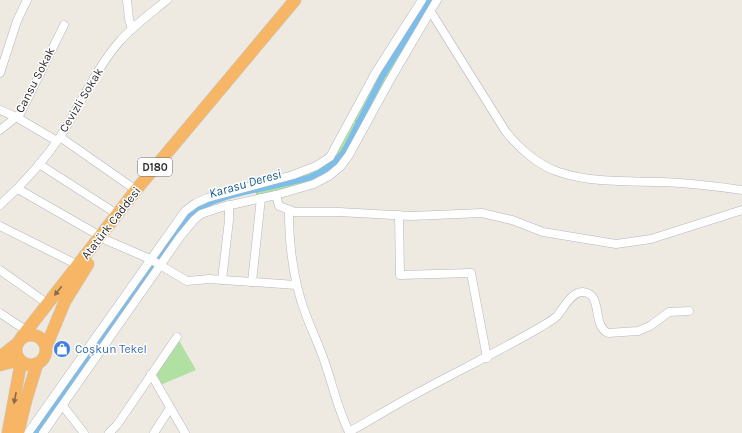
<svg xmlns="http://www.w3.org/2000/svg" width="742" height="433" viewBox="0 0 742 433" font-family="Karla,sans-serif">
<defs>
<pattern id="forest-crowns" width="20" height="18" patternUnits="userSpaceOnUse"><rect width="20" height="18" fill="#b0e1a2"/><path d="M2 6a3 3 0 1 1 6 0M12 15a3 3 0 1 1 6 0" fill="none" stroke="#98c18c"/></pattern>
</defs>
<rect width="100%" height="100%" fill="#eeeae2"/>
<polygon fill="url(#forest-crowns)" points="422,0 437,0 355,146 329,176 257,199 255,185 322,164"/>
<polygon fill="#b0e1a2" points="177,337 196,370 158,386 151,374"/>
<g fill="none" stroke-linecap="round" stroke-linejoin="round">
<path stroke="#7cbee9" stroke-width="6" d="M36,433L189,215C216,192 276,188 311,177C325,171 334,164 344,152L383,75L430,0"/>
<g stroke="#b5b6c0" stroke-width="9">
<g id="minor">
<polyline points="127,0 129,19 132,29"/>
<path d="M431,12L506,132C519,148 539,166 559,172C591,183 629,181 663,182C689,183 715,186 742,190"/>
<polyline points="0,73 17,21 27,0"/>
<polyline points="0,110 16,117 57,141"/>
<polyline points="0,130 20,114 64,25"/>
<polyline points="60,137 136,190"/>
<polyline points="39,164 117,214"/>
<polyline points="18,189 100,236"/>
<polyline points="276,195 279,206 295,212 339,212 411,216 482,213 512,220 543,232 616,244 651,239 742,210"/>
<path d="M0,205C22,185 43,162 60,137C80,106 95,70 119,42C133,26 151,13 167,0"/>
<path d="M289,211C289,247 293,281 306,315C312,331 320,347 325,363C333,386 338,410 349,432C374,418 398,403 423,390C462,369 501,350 539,328C545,324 552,321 557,316C563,309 572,291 583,292C604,294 591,325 608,333L638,331L650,326L669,312L689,311"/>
<polyline points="399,215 400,275 471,273 487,358"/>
<polyline points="0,226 78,265"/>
<polyline points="106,240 150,259 187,281 209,279 296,285"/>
<polyline points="0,270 48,304"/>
<polyline points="222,280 229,220 229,205"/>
<polyline points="252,282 261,198"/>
<polyline points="0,313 27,331"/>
<polyline points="151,374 185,433"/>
<polyline points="63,406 84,433"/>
<polyline points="28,433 185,211 196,203 207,198 293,175 316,166 330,157 376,72 422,0"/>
<polyline points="43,433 180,237 194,220 201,214 222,207 276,195 314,184 329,176 340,167 349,155 390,80 437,0"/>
<polyline points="109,433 117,425 177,337"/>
<polyline points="154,433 170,408"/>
</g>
</g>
<g stroke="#c9c9c9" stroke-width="13">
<g id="highway">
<circle cx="31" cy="350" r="15"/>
<polyline points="21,338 136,190 295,0"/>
<polyline points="46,347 65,301 88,264"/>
<polyline points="0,357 18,343"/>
<polyline points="0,365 19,360"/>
<polyline points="8,433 21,362"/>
<polyline points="18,433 26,400 37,364"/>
</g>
</g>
<use href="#minor" stroke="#fff" stroke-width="8"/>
<use href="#highway" stroke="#f6b665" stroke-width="12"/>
</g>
<defs><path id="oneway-solid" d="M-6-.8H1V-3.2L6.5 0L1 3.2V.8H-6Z"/></defs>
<g fill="#886b47">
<use href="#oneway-solid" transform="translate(58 291) rotate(128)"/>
<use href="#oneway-solid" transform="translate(15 398) rotate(101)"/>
</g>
<defs>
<g id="shop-disc" transform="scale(0.9)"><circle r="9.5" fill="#3f7fe0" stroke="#fff"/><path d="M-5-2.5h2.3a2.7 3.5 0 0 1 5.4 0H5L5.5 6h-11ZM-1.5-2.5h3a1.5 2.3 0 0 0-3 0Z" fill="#fff"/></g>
</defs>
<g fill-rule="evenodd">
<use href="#shop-disc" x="62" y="349"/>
</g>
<g text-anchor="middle" stroke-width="3" stroke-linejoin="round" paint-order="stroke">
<rect fill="#fff" stroke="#6d6d6d" stroke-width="1" x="138" y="158" width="34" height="18" rx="3"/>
<g font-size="11" font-weight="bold" fill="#2e2e2e">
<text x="155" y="171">D180</text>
</g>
<g font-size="12" fill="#2e2e2e" stroke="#fff">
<text transform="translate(35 80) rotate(-63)" y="4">Cansu Sokak</text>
<text transform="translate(81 100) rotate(-59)" y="4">Cevizli Sokak</text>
<text transform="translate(111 223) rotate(-52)" y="4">Atatürk Caddesi</text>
</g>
<g font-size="12" fill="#366cbe" stroke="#fff" text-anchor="start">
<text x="75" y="353">Coşkun Tekel</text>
</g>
<g font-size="13" font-style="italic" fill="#165c9a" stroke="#fff">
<text transform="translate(245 183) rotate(-16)" y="5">Karasu Deresi</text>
</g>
</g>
</svg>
